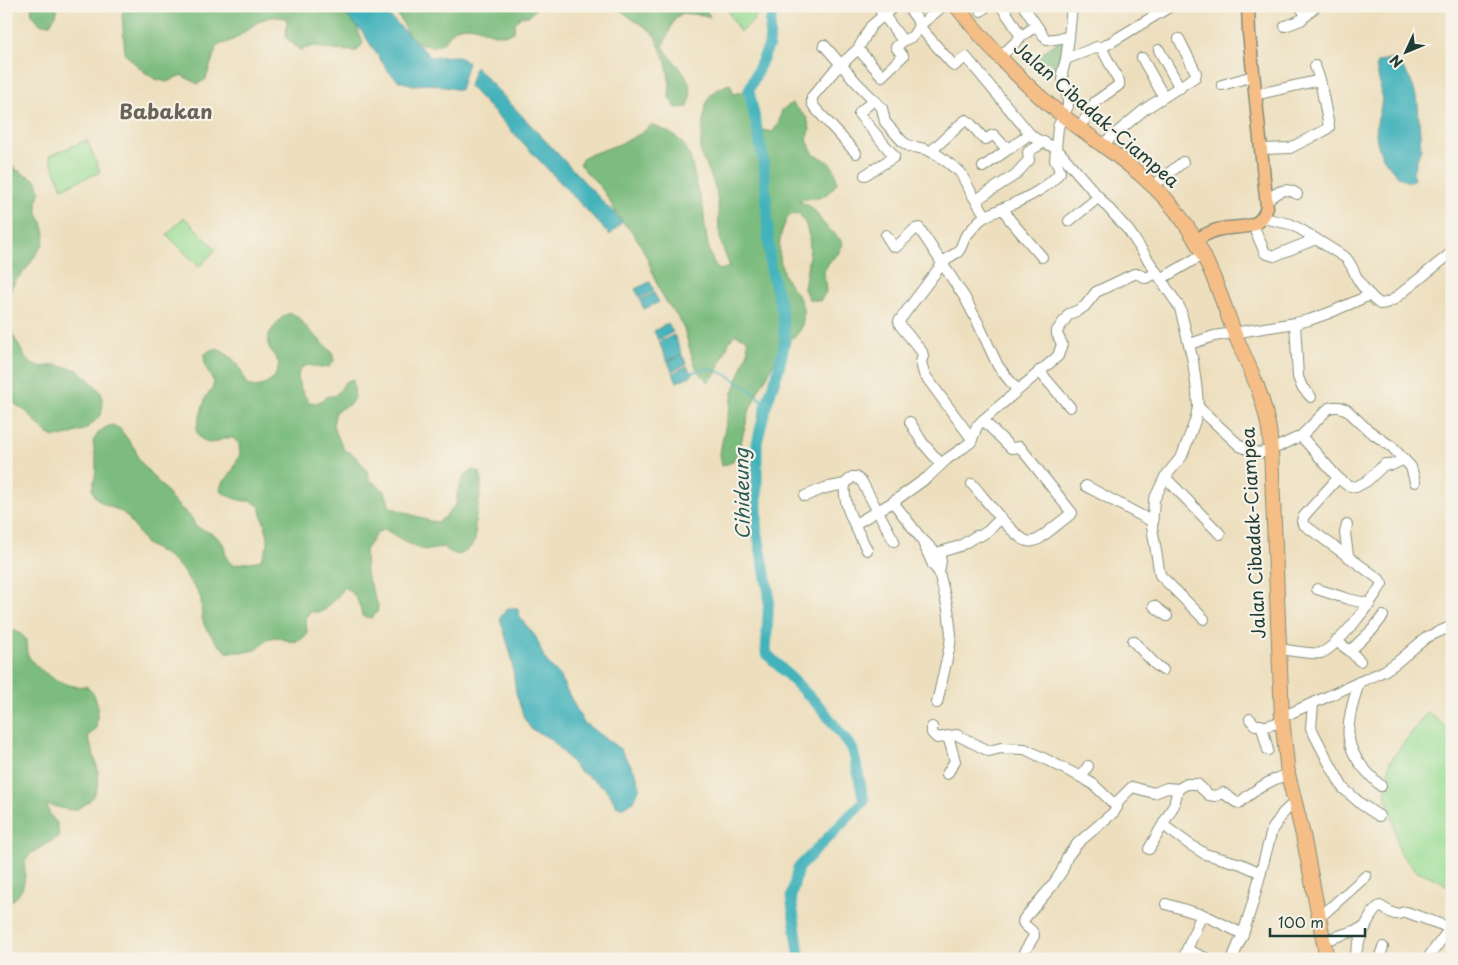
<svg xmlns="http://www.w3.org/2000/svg" width="1458" height="965" viewBox="0 0 1458 965" font-family="'Playpen Sans',sans-serif">
<rect width="100%" height="100%" fill="#f7f3e8"/>
<filter id="ink" filterUnits="userSpaceOnUse"><feTurbulence type="fractalNoise" baseFrequency=".02" numOctaves="2"/><feDisplacementMap in="SourceGraphic" scale="10" xChannelSelector="R" yChannelSelector="G"/><feConvolveMatrix kernelMatrix="1 2 1 2 8 2 1 2 1" color-interpolation-filters="sRGB"/></filter>
<filter id="wash" filterUnits="userSpaceOnUse"><feTurbulence type="fractalNoise" baseFrequency=".0096" numOctaves="4" result="noise"/><feDisplacementMap in="SourceGraphic" scale="20" xChannelSelector="R" yChannelSelector="G"/><feGaussianBlur stdDeviation="1.12" result="paint"/><feColorMatrix in="noise" values="0 0 0 0 0 0 0 0 0 0 0 0 0 0 0 0 0 1.4 0 .05"/><feComposite in="paint" operator="in"/></filter>
<g filter="url(#wash)">
<rect width="100%" height="100%" fill="#eddfbe"/>
<g fill="#9add95" stroke="#5c8d64">
<polygon points="725,6 758,6 754,20 740,32"/>
<polygon points="87,140 100,172 62,188 49,156"/>
<polygon points="184,217 216,249 199,267 167,235"/>
<polygon points="1427,712 1452,731 1452,891 1441,881 1417,871 1399,852 1393,820 1385,794 1390,761"/>
</g>
<g fill="#7bbc7e" stroke="#4d7c59">
<polygon points="31,6 58,6 56,15 50,24 40,24 32,14"/>
<path d="M125,6H339L354,20L363,43L357,51L332,50L314,46L300,50L286,38L287,19C264,11 253,27 236,38C230,42 223,44 217,45L206,79L198,84L181,75L167,82L155,79L143,71L125,54L122,15Z"/>
<path d="M387,6H535V10L529,16H521L515,23L514,32C495,41 484,26 466,26C448,26 450,44 435,46C425,47 413,41 408,34C405,29 404,24 401,20C398,14 392,10 387,6Z"/>
<path d="M615,6H704L710,17C701,13 693,15 683,13L675,18L663,46C676,68 698,78 688,107L676,108L669,98L670,84L666,62L654,34L644,26L632,19Z"/>
<polygon points="1064,40 1058,70 1048,61 1043,65 1036,59 1049,47"/>
<path d="M730,84L734,94L749,90L751,110L761,130L773,132L779,122L782,110L792,103L807,118L810,130L807,140L814,155C830,160 836,167 837,183C821,204 819,195 798,201C806,204 813,207 817,214C820,218 821,221 824,224C832,233 837,234 843,244L838,254L830,261L824,271L826,292L820,301L809,299L804,289L810,249L809,236L805,223L799,213L788,216C779,235 777,247 782,268C787,291 806,293 803,320C801,333 797,336 785,341L770,371L759,389L750,409L738,453L732,462L722,466L720,454L722,442L733,393L748,351L747,339L735,334L729,342L725,352L716,374L708,382C689,365 692,349 683,327C678,315 668,306 662,295C653,276 648,256 637,239C632,230 623,224 617,215C612,206 608,197 602,189C594,178 586,175 580,163L584,157C606,148 634,142 651,125C690,138 690,153 697,189C698,194 701,198 702,204C704,211 704,219 705,227C708,243 708,257 719,270L730,267L721,243L719,231L718,204L716,190L707,166L703,160L700,150L705,108L709,97L719,88Z"/>
<path d="M6,143C7,149 7,158 10,163C15,172 29,175 37,181L40,192L37,202V212L42,222L45,234L43,244L25,271L17,279L11,288L7,314L13,335L25,357L33,365L43,367L55,365L78,370L95,385L101,393L103,404L101,414L94,422L86,429L65,436L54,437L44,431L27,412L6,398Z"/>
<path d="M291,313L298,317L308,329L332,352L334,361L329,367C328,367 322,368 321,368C315,367 310,364 305,366C290,373 303,394 309,402L317,403L328,396H334L341,389L345,382L353,379L355,397L350,404L336,411L333,426L344,450L351,453L357,458L367,471L370,480L385,491L390,507L430,521L438,522L445,517L457,503V494L460,485L464,477L472,470L480,472C484,490 477,505 475,523C474,529 477,536 474,542C471,548 465,552 459,555L452,553L443,547C438,548 432,550 428,550C416,550 394,535 385,529L378,532L365,550L366,574L378,605L377,613L371,618L362,616C360,603 355,592 343,587C339,600 331,599 325,610L317,612H309L306,619L307,635L300,640L293,642L275,637L267,640L256,650L246,652H227L218,644L205,627L202,617L201,598L197,591L179,566L166,555L146,544L129,519L122,512L104,504L96,498L92,490L96,472V460L93,442C98,432 102,428 113,425L120,429L135,449L138,458L143,465L167,492L171,499L192,518L195,526C204,531 218,534 223,544C228,554 222,556 233,565L261,560L268,545V536L260,507L252,501C239,502 231,497 220,491L222,483L228,477L233,470L240,454L239,444L233,438H225L216,442L208,443L200,438L196,430L206,396L212,390L214,382L205,366L204,355C207,352 211,349 215,349C223,350 236,360 240,368C243,373 242,381 249,385C252,387 257,387 260,386C273,383 277,375 279,363C269,347 261,341 276,325C282,318 281,316 291,313Z"/>
<path d="M6,629C14,631 23,632 26,641C27,644 26,649 27,653C33,668 59,684 74,686C78,687 83,686 86,686L94,694L98,707L96,729L88,736C94,758 108,785 88,802C83,806 77,810 70,810C63,809 55,806 47,805L50,815L57,823L59,836C51,843 28,852 25,861C24,864 25,869 25,872C25,886 20,899 6,903Z"/>
</g>
<g fill="#42b2bb" stroke="#307878">
<polygon points="338,6 379,6 431,57 457,56 468,62 460,90 431,84 413,85 399,81 388,71 363,33"/>
<path d="M1394,59L1399,62L1410,79L1414,89L1418,104L1421,149L1413,171L1414,179L1411,182C1402,181 1397,175 1392,169C1379,154 1374,142 1377,123C1379,115 1381,107 1382,99C1382,87 1377,76 1376,65L1378,62Z"/>
<polygon points="475,66 622,222 610,235 469,86"/>
<polygon points="650,282 654,291 640,298 635,289"/>
<polygon points="654,293 659,302 644,309 640,300"/>
<polygon points="668,323 673,332 658,340 654,331"/>
<polygon points="674,335 682,354 667,361 659,342"/>
<polygon points="682,355 687,364 672,371 668,362"/>
<polygon points="687,366 692,375 677,382 673,373"/>
<polygon points="508,608 517,608 521,619 536,637 544,658 560,677 583,722 620,749 636,773 640,787 634,801 621,808 616,806 611,796 604,787 578,770 551,739 531,729 524,718 516,693 511,655 500,618"/>
</g>
<g fill="none" stroke-linecap="round" stroke-linejoin="round">
<path stroke="#42b2bb" stroke-width="2" d="M690,373C695,372 701,369 706,369C721,367 757,393 766,406"/>
<polyline stroke="#42b2bb" stroke-width="11" points="772,6 769,45 749,90 764,163 770,265 782,312 785,341 779,368 766,406 757,443 757,530 769,594 766,653 823,710 853,750 864,801 798,868 791,897 800,959"/>
</g>
</g>
<g filter="url(#ink)">
<g fill="none" stroke-linecap="round" stroke-linejoin="round">
<g stroke="#868e79" stroke-width="12">
<g id="minor">
<polyline points="877,6 903,41 913,36 919,26 943,6"/>
<polyline points="907,6 917,19 919,26 954,66 966,57 1030,134 1036,139 1056,148 1102,201 1129,231 1180,308 1193,361 1197,392 1198,407 1195,421 1182,456 1165,477 1154,500 1152,527 1160,575 1204,619"/>
<polyline points="1001,6 1011,20 1021,37"/>
<polyline points="1299,6 1307,15"/>
<polyline points="1024,7 1043,35"/>
<polyline points="981,11 987,6"/>
<polyline points="1285,26 1301,20 1316,6"/>
<polyline points="1047,40 1069,37"/>
<polyline points="824,45 857,83 882,108 885,122 903,142 909,146 925,149 938,155 960,172 973,196 986,216"/>
<polyline points="858,49 882,76 903,56 896,47 903,41"/>
<polyline points="1159,50 1180,88"/>
<polyline points="1000,57 1023,35 1036,26"/>
<polyline points="1142,58 1164,97"/>
<polyline points="1066,59 1097,47 1103,47 1171,6"/>
<polyline points="1315,66 1320,80"/>
<polyline points="1222,85 1253,76"/>
<polyline points="1255,95 1320,80 1329,127 1324,131 1290,148 1262,149"/>
<polyline points="1079,127 1088,115 1095,102 1119,85 1119,81 1103,51 1103,47"/>
<polyline points="1103,144 1145,109 1195,77 1196,73 1179,39"/>
<polyline points="931,151 962,123 966,120 970,123 984,139 986,139 993,135 994,135 1002,144 1010,148"/>
<polyline points="856,153 815,108 812,103 812,97 834,71 858,49 871,26 895,6"/>
<polyline points="983,167 1030,134"/>
<polyline points="865,175 894,157 894,156 859,114 861,111 874,100"/>
<polyline points="1153,186 1183,162"/>
<polyline points="976,200 1015,175 1029,160 1028,152 1044,142"/>
<path d="M1267,200C1277,192 1286,186 1297,194"/>
<polyline points="1003,208 1010,220 1042,257"/>
<path d="M1263,218L1290,224L1300,229L1346,258C1351,264 1353,269 1356,276C1361,286 1371,298 1380,304L1386,303L1393,300L1450,254L1452,251"/>
<polyline points="1069,221 1099,197"/>
<polyline points="1253,225 1265,253 1274,256 1316,239"/>
<polyline points="886,235 893,246 896,247 915,229 919,228 965,298 978,323 998,366 1017,390"/>
<polyline points="1161,279 1202,255"/>
<polyline points="1295,323 1298,377 1302,387 1311,397"/>
<polyline points="1190,344 1214,336 1295,323 1309,320 1329,313 1370,295"/>
<polyline points="1039,371 1070,407"/>
<polyline points="1198,407 1240,446 1254,452 1259,453 1271,450 1301,436 1329,408 1332,407 1340,407 1347,410 1368,430 1392,447 1411,467 1415,482"/>
<polyline points="910,422 922,442 941,464"/>
<path d="M972,439L924,374L921,362L923,356L922,352L900,325L899,321L942,264L951,256L958,252L961,247L965,237L980,220L986,216C1009,205 1045,193 1060,172L1058,166L1055,160L1058,127L1068,106V98L1064,85L1062,73L1066,59L1069,37L1072,6"/>
<polyline points="1165,477 1220,534"/>
<polyline points="1338,478 1347,485 1356,487 1367,481 1385,464 1392,465 1404,459"/>
<path d="M845,484C842,507 858,530 867,550"/>
<path d="M972,484C983,496 1013,537 1027,541C1031,542 1035,541 1039,539L1072,513L1020,447L1011,448L983,420"/>
<polyline points="1086,486 1153,522"/>
<polyline points="805,496 825,488 845,484 852,477 856,477 862,482 894,541"/>
<polyline points="893,502 920,537 940,557 941,561 939,572 948,609 951,634 950,645 937,703"/>
<polyline points="855,524 893,502 928,477 947,459 963,448 971,442 977,426 983,420 1058,356 1062,344 1057,334 1057,331 1069,314 1079,310 1085,306 1096,292 1134,274 1138,274 1146,278 1157,273"/>
<polyline points="1347,525 1345,533 1348,555"/>
<polyline points="922,540 933,565 939,572"/>
<polyline points="937,553 960,546 976,536 980,536 988,531 1001,518"/>
<polyline points="1317,589 1348,599 1370,604"/>
<polyline points="1154,606 1167,616"/>
<polyline points="1133,641 1156,665 1163,670"/>
<polyline points="1336,641 1350,651 1373,629 1383,616"/>
<path d="M1279,649C1288,650 1314,655 1321,653C1339,646 1372,601 1382,584L1379,579L1303,524L1302,521L1304,516L1338,478L1301,436"/>
<polyline points="1350,651 1360,661"/>
<path d="M1359,682C1344,733 1340,748 1381,786"/>
<polyline points="1313,704 1311,728 1327,759 1343,788 1361,804 1379,816"/>
<polyline points="1282,717 1384,671 1396,663 1427,637 1452,626"/>
<polyline points="1250,719 1255,725 1261,725 1262,727 1282,722"/>
<path d="M932,727V733L937,738L957,735L989,751L1001,748L1025,749L1081,777L1093,784L1117,807L1118,801L1132,787L1154,793L1167,788L1178,789L1187,784H1197L1209,795L1215,796L1223,793L1236,802L1239,803C1253,791 1270,780 1288,774"/>
<polyline points="1262,727 1268,750"/>
<polyline points="947,774 955,761 948,736"/>
<polyline points="1081,777 1088,766"/>
<polyline points="1163,825 1189,844 1205,854 1241,864 1261,873"/>
<polyline points="1149,849 1174,805 1178,789"/>
<polyline points="1166,904 1206,916 1243,934"/>
<polyline points="1319,918 1366,876"/>
<polyline points="1323,941 1366,927"/>
<polyline points="1187,950 1208,959"/>
<path d="M1020,959L1034,936C1034,929 1025,928 1023,922L1024,919L1052,886L1062,871L1067,857L1078,843L1114,812L1117,807"/>
<polyline points="1183,959 1202,914"/>
<polyline points="1232,959 1243,934 1253,902 1272,830 1283,813 1295,802"/>
<path d="M1355,959C1356,946 1369,912 1380,906C1384,908 1390,913 1395,914C1399,915 1402,912 1406,912L1448,927V931L1427,959"/>
<polyline points="1379,959 1383,947"/>
</g>
</g>
<g stroke="#868e79" stroke-width="15">
<path id="major" d="M1195,240C1202,237 1209,232 1217,230C1236,224 1260,234 1267,207L1249,33L1248,6"/>
</g>
<g stroke="#868e79" stroke-width="16">
<path id="highway" d="M956,6C988,45 1022,84 1062,115C1104,148 1153,176 1184,222C1207,255 1220,294 1234,332C1246,361 1261,389 1267,420C1270,430 1270,440 1271,450L1282,717L1288,774L1303,835L1327,959"/>
</g>
<use href="#minor" stroke="#fff" stroke-width="10"/>
<use href="#major" stroke="#f6be87" stroke-width="12"/>
<use href="#highway" stroke="#f6be87" stroke-width="14"/>
</g>
</g>
<g text-anchor="middle" stroke-width="4.5" stroke-linejoin="round" paint-order="stroke">
<g font-size="18" fill="#1f3d34" stroke="#f7f3e8">
<text transform="translate(1096 115) rotate(41)" y="6">Jalan Cibadak-Ciampea</text>
<text transform="translate(1254 533) rotate(-93)" y="6">Jalan Cibadak-Ciampea</text>
</g>
<g font-size="19" font-style="italic" fill="#285a56" stroke="#f7f3e8">
<text transform="translate(742 494) rotate(-91)" y="7">Cihideung</text>
</g>
<g font-size="20" font-weight="bold" fill="#696359" stroke="#f7f3e8">
<text x="166" y="119">Babakan</text>
</g>
</g>
<rect width="1458" height="965" fill="none" stroke="#f7f3e8" stroke-width="25"/>
<g transform="translate(1406 52) rotate(226)" stroke="#f7f3e8" stroke-width="4" paint-order="stroke">
<path d="M0-4L9 19L0 12L-9 19Z" fill="#1f3d34"/>
<text y="-8" font-size="14" font-weight="bold" text-anchor="middle" fill="#1f3d34">N</text>
</g>
<path d="M1270 928v8h95v-8" fill="none" stroke="#1f3d34" stroke-width="2.5"/>
<text x="1278" y="928" font-size="15" fill="#1f3d34" stroke="#f7f3e8" stroke-width="4" paint-order="stroke">100 m</text>
</svg>
